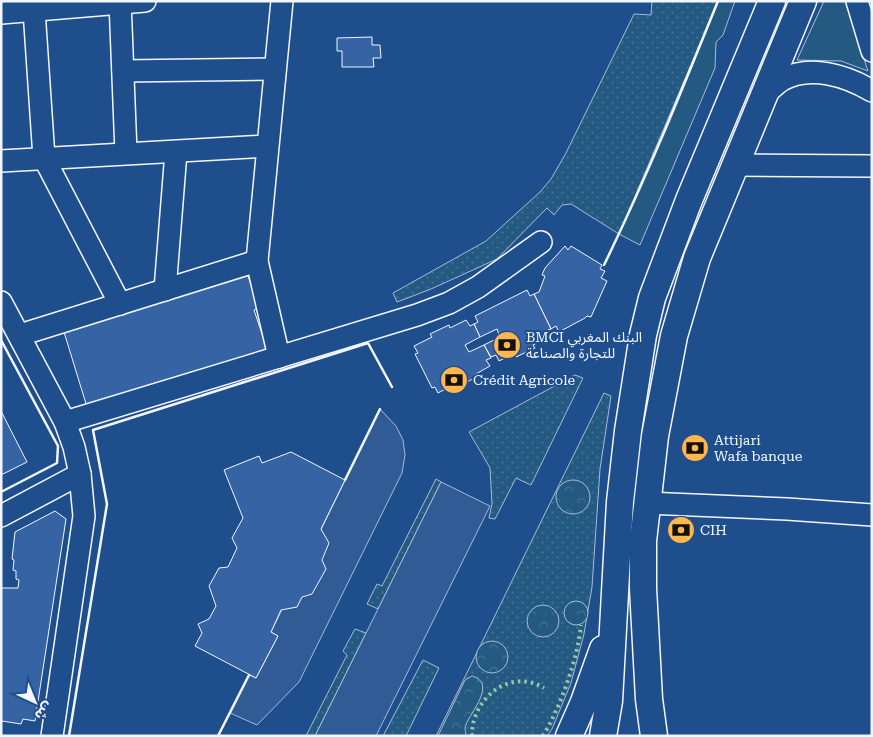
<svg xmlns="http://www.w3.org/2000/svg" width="873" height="737" viewBox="0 0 873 737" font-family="'Roboto Serif','Noto Sans Arabic',serif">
<defs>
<pattern id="grass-dots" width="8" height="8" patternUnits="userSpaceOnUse" patternTransform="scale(1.25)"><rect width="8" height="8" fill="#245a82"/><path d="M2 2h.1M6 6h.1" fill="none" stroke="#447295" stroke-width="1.8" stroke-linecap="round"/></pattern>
<pattern id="forest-crowns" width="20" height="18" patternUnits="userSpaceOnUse" patternTransform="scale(1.25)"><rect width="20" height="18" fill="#245a82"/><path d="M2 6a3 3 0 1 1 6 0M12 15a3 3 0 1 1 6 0" fill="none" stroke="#447295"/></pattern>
</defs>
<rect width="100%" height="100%" fill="#1f4e8c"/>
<g fill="url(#grass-dots)" stroke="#a8bbd7">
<polygon points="652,1 718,1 673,111 619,234 571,204 562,205 554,215 547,208 497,259 431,289 397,302 393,293 486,241 540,192 551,179 566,153 634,14 651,15"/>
<polygon points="575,375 583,378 531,485 516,478 495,519 489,518 492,504 490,468 469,432"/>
<polygon points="604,393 611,396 600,469 592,587 584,634 571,683 552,729 547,736 436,736"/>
<polygon points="436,479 441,482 378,609 367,604 377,584 382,586"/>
<polygon points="355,629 366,633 315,736 306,736 347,655 343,651"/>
<polygon points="423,660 439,668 406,736 383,736"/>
</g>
<g fill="url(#forest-crowns)" stroke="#a8bbd7">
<circle cx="573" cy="497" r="17"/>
<circle cx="576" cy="613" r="12"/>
<circle cx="543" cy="621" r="16"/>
<circle cx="492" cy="657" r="16"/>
<path d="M472,676C499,684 467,715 465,728C465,730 466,733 466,736H438L465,680Z"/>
</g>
<g fill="#245a82" stroke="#a8bbd7">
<polygon points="718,1 735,1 723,35 716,42 715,68 640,245 619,234"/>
<polygon points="824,1 845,1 868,71 841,61 797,60"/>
</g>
<g fill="#305b95" stroke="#a8bbd7">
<polygon points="380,409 396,426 403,440 405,455 402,473 299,682 257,725 230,713 249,675 256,678 278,636 271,632"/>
<polygon points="441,482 490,506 376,736 315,736"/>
</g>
<g fill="#3563a3" stroke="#f2f6ff">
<polygon points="372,37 372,45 380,45 381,58 373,58 374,67 342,67 342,51 337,51 337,38"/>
<polygon points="565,246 568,250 571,246 602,265 600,269 605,271 601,278 607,281 591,317 587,316 585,318 559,332 556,326 551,329 534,294 539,292 545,276 542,275 545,268"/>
<polygon points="247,273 259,308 254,310 267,349 87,407 64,332"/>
<polygon points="527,290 530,296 534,294 551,329 548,330 551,336 533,345 535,348 516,357 515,353 499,361 496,355 491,357 484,345 500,337 497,329 480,337 474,324 478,322 475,316"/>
<polygon points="466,320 470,326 474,324 480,337 465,345 469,352 484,345 491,358 486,360 490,366 474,375 475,378 456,387 455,384 438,393 435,387 432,388 415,354 418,353 414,346 432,337 430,334 449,325 450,328"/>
<polygon points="1,411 27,462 1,475"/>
<polygon points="291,452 345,480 321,529 329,543 322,560 326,569 312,594 302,597 297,607 281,610 271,632 278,636 256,678 195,646 202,633 198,624 209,619 216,606 209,586 219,568 228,567 237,548 232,538 243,518 224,470 259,456 262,463"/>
<polygon points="55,511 66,519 35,721 23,719 21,724 2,721 1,723 1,588 18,588 19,580 16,579 16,571 13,570 14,560 12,559 15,532"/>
</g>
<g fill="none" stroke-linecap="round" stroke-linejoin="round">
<g stroke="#f2f6ff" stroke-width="24">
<g id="minor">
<polyline points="120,1 126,153"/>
<polyline points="857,1 872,51"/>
<polyline points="34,10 44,158 120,304"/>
<polyline points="1,13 145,1"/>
<polyline points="123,71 275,69"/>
<path d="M764,95C770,90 776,84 782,80C810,64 847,76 872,91"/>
<polyline points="1,161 267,146"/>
<polyline points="735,165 872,166"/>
<polyline points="165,290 176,152"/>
<polyline points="1,302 65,422 74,447 80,474 84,516 52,736"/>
<polyline points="20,335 257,261"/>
<polyline points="279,357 257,261 282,1"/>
<polyline points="65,422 417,315 449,303 478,287 541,242"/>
<polyline points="646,503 787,509 872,515"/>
<polyline points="1,516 80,474"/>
</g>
</g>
<g stroke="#f2f6ff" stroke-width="29">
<g id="major">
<polyline points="569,736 584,702 603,649"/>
<polyline points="603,736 609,701 620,502 628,431 643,335 652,298 689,200 772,1"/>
<polyline points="654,736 649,699 643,588 643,541 655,436 674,336 697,258 803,1"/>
</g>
</g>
<use href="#minor" stroke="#1f4e8c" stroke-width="21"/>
<use href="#major" stroke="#1f4e8c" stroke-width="26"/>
<g stroke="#97c8a6" stroke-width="4" stroke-dasharray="2.5 4" stroke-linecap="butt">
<path d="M472,736C471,699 510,667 544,688"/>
<path d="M543,736C560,708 578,658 581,625"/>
</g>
<g stroke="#f2f6ff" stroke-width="2.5">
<path d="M604,265C646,179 682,90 718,1"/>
<polyline points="1,340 58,446 57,463 1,492"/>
<polyline points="345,480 380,409"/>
<polyline points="69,736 107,504 93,430 368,343 392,387"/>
<polyline points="218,736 249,675"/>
</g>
</g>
<defs>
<g id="bank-disc" transform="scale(1.4375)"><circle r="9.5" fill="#ffb74d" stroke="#1f4e8c"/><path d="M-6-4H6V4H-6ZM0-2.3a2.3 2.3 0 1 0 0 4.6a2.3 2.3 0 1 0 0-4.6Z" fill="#111"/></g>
</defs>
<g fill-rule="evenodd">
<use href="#bank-disc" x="507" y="345"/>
<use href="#bank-disc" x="454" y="380"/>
<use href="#bank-disc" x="695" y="448"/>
<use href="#bank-disc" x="681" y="530"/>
</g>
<g text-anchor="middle" stroke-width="4" stroke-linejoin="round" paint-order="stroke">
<g font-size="14" fill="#f2f6ff" stroke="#1f4e8c" text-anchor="start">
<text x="526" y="342">BMCI البنك المغربي<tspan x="526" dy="16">للتجارة والصناعة</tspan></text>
<text x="473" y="385">Crédit Agricole</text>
<text x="714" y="445">Attijari<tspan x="714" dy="16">Wafa banque</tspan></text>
<text x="700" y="535">CIH</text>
</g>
</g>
<rect width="873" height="737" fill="none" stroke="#f2f6ff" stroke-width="5"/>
<g transform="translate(35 702) rotate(136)" stroke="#1f4e8c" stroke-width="4" paint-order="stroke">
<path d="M0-4L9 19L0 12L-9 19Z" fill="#f2f6ff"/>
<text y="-8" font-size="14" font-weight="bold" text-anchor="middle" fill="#f2f6ff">ش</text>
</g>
</svg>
